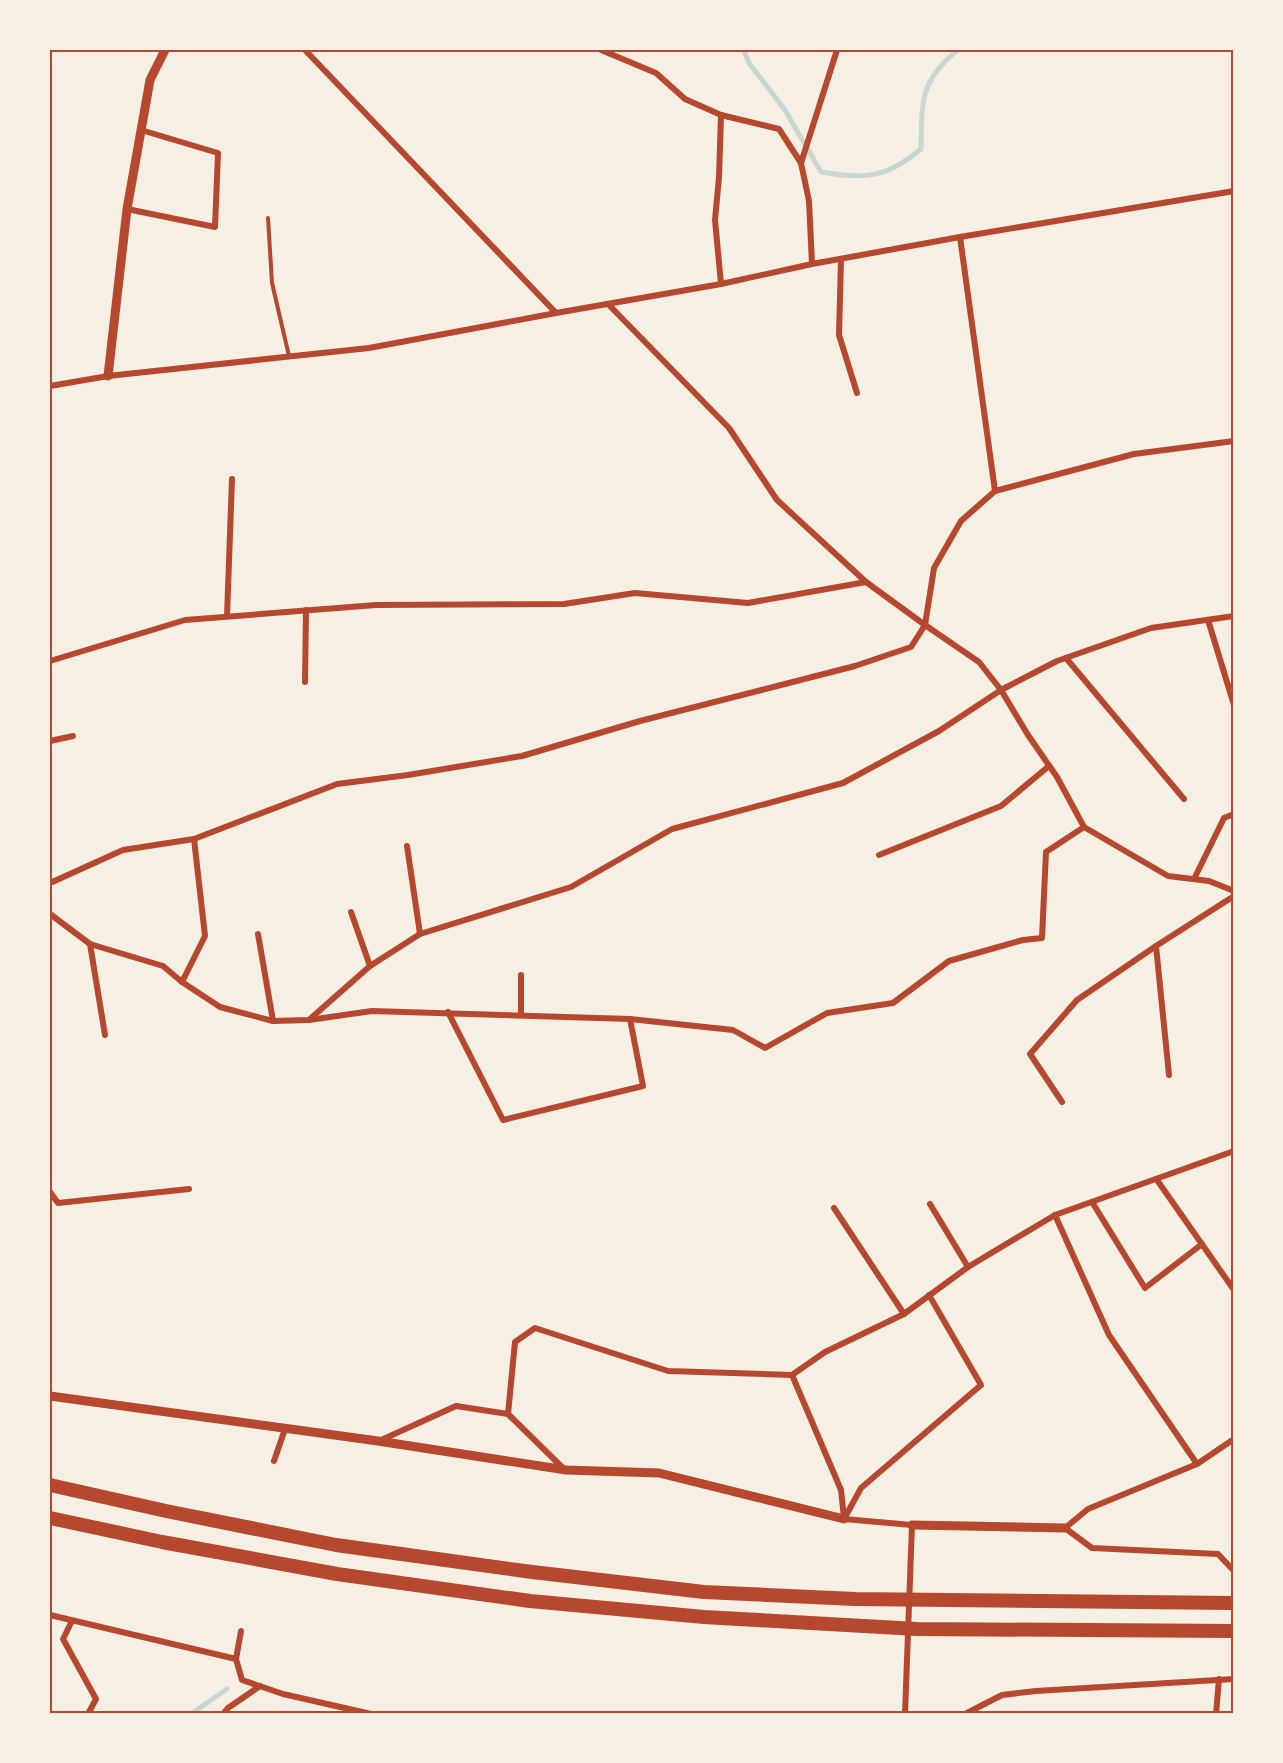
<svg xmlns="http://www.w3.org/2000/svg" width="1283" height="1763" viewBox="0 0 1283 1763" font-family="Manrope,sans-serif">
<rect width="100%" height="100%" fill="#f6efe4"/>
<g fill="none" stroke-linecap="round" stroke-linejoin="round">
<g stroke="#c9d6d2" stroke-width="5">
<path d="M744,50L749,63L785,110L821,172C865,179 885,179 921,149C922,103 919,81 958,50"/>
<polyline points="191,1714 227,1689"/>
</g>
<polyline stroke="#b5482f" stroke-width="4" points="268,218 272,283 289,356"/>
<g stroke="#b5482f" stroke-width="6">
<polyline points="305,50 556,313"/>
<polyline points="601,50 656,73 685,99 721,115"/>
<polyline points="127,209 215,227 218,153 141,130"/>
<polyline points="960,237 995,491"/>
<polyline points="841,259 839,335 857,393"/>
<polyline points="812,264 809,201 801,163 837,50"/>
<polyline points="721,284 715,220 719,177 721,115 779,129 801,163"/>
<polyline points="608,304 729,428 777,500 866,582 925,625 979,662 1001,690 1028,735 1057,777 1084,827 1168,876 1209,881 1234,891"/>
<polyline points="50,386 108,376 369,348 556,313 721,284 812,264 960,237 1234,191"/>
<polyline points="227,616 232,479"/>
<polyline points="1208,620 1234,705"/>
<polyline points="1066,658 1184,799"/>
<polyline points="50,661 185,620 376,605 564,604 635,593 748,603 866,582"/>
<polyline points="305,682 306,610"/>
<polyline points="50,741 73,736"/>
<polyline points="407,846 420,934"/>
<polyline points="879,855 1001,806 1049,766"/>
<polyline points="1194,879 1224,818 1234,814"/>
<polyline points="50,883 123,850 194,839 337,784 408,775 522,756 640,721 855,666 911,647 925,625 934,568 961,521 995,491 1134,454 1234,441"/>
<polyline points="351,912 370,966"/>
<polyline points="50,914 90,944 163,966 182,982 220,1007 273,1021 309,1020 372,1011 630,1019 733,1030 765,1048 827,1013 893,1003 949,961 1023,940 1042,938 1046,852 1084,827"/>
<polyline points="258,934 273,1021"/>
<polyline points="90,944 105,1035"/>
<polyline points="521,975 521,1015"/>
<polyline points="182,982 205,936 194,839"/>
<polyline points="448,1012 503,1120 643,1086 630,1019"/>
<polyline points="310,1019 370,966 420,934 571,887 672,829 843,783 939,731 1001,690 1057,661 1151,628 1234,616"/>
<polyline points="1169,1075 1156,946 1234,896"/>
<polyline points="1062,1102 1030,1054 1077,1000 1156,946"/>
<polyline points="1157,1180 1234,1290"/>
<polyline points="50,1192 58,1203 189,1189"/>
<polyline points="1092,1202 1145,1288 1202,1244"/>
<polyline points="930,1204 968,1267"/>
<polyline points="834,1208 904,1314"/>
<polyline points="1055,1215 1109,1335 1197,1464"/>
<polyline points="792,1375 841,1490 844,1518"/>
<polyline points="508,1414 565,1470"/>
<polyline points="1234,1439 1197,1464 1088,1509 1065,1528 1092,1548 1218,1554 1234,1571"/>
<polyline points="379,1441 456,1406 508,1414 515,1342 535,1328 668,1371 792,1375 825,1352 904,1314 968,1267 1055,1215 1234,1151"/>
<polyline points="274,1461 285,1429"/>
<polyline points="844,1519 861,1488 981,1385 929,1295"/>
<polyline points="844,1519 912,1525 905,1714"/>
<polyline points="50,1615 236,1659"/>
<polyline points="72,1621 63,1639 96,1699 88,1714"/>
<polyline points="241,1631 236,1659 242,1680 283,1694 371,1714"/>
<polyline points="223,1714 228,1708 260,1686"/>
<polyline points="965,1714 1002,1695 1036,1691 1234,1679"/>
<polyline points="1216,1714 1219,1679"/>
</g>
<g stroke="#b5482f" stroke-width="9">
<polyline points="108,376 127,209 150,80 165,50"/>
<polyline points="50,1396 378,1441 566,1470 659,1473 844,1519"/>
<polyline points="912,1525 1065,1528"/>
</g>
<g stroke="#b5482f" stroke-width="14">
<polyline points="50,1485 166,1511 336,1545 532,1572 704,1592 855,1599 1234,1603"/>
<polyline points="50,1518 162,1542 337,1574 530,1601 704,1617 917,1629 1234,1631"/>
</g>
</g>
<rect width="1283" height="1763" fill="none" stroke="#f6efe4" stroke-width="102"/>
<rect x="51" y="51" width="1181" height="1661" fill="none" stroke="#b5482f" stroke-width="2"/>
</svg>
